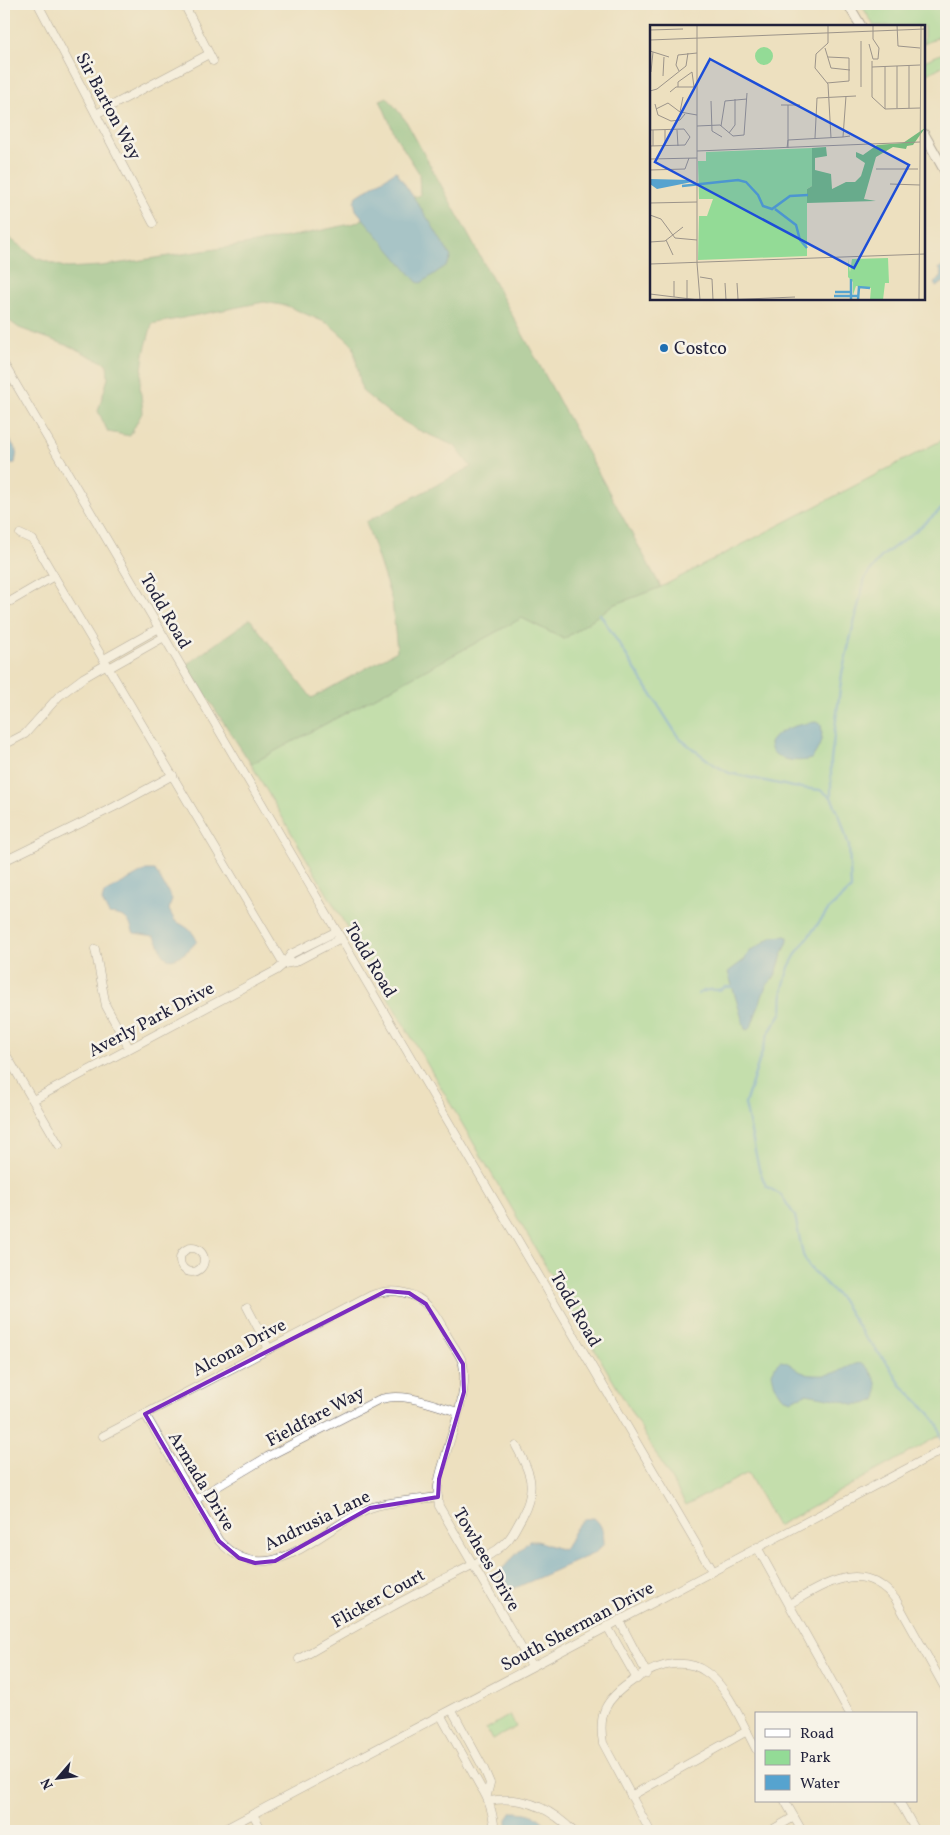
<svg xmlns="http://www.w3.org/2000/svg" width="950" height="1835" viewBox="0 0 950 1835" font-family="Vollkorn,serif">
<rect width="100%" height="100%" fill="#f7f3e8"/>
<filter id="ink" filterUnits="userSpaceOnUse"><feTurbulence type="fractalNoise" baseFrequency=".02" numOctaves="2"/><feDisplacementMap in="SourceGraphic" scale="10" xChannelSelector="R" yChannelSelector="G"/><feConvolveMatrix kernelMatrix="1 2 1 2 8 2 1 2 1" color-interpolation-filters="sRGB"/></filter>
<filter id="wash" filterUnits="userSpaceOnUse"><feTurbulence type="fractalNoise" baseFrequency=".0096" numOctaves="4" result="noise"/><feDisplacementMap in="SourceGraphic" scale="20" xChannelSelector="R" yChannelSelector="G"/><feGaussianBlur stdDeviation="1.12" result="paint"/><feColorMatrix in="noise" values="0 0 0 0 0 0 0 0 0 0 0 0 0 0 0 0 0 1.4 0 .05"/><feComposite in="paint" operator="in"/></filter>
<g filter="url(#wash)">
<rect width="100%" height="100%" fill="#ede0bf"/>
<g fill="#93db96" stroke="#5a7e68">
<polygon points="861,4 946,4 946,33 924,44 924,26 874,26"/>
<polygon points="946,52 946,64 924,76 924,61"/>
<polygon points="946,438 946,1432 777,1526 748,1473 686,1505 251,764 522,618 564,639 613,605 661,587"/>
<polygon points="510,1715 516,1727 492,1740 486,1729"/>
</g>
<polygon fill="#76bb7f" stroke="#4c6e5d" points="387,97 406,121 661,587 613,605 564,639 522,618 251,764 186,665 250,619 312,698 397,651 392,601 366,522 471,467 455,446 416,429 389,413 362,391 353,345 329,324 287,306 264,302 152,324 144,354 140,386 143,411 130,436 108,432 98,411 108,378 107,364 69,346 19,328 4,317 4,234 36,258 67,268 101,266 243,245 309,233 355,223 391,205 420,195 419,173 396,137 380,100"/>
<g fill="#56a3cf" stroke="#3c6285">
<polygon points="396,171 430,222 451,257 447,265 421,283 417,282 356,210 354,201 357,196"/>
<polygon points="945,265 946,281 936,287 934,283 940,279 942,274 939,268"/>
<polygon points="4,436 8,437 17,451 15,463 4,466"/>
<path d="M816,722L821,725C824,737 819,750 811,759C798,763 770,761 770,743C779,728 800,724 816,722Z"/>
<path d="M146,870H155L172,899L169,910L175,921C185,926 193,930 197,941C192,948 171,968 163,954C160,948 159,942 154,936L134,933C127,917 126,916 109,914L102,901L104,893Z"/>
<polygon points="785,936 788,937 788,941 782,955 775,977 766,986 751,1027 747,1030 745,1029 728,972 744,960 749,952 772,937"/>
<path d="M780,1361C792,1362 794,1370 804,1373C808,1375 812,1375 816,1375C826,1376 837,1373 846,1368C859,1362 863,1360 872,1374C877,1381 878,1391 876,1400L865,1404H852L841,1400L806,1394L791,1400L783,1397L775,1386L772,1373L776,1365Z"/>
<path d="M594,1518C602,1524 604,1534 604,1544L595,1553L515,1588H507C499,1584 498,1577 501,1570L529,1541H537L563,1550L566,1547C573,1534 577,1518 594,1518Z"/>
<path d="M512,1812C529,1812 541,1815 550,1831H507V1819Z"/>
</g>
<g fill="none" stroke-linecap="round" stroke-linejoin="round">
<g stroke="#56a3cf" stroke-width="2.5">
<polyline points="600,614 679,738 713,764 729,773 793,787 820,790 831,797 840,817 849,846 851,889 829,909 797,952 789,967 783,988 782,1012 768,1034 745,1104 759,1169 766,1186 781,1195 795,1216 803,1255 809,1267 841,1299 864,1336 888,1364 901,1385 924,1407 937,1423 944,1447"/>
<polyline points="831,797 831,760 842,673 865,578 881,557 918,529 946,505"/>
<path d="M698,994C702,992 705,990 709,990C716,989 720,992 725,987H732"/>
</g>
</g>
</g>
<g filter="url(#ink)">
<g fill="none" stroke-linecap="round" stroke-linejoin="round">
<g stroke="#696469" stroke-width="9">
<g id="minor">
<polyline points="38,4 153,223"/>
<polyline points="184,4 213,61"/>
<polyline points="96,114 209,54"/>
<polyline points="4,364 712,1571"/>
<polyline points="4,603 11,601 54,576 33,540 20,534"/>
<polyline points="104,659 159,628"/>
<polyline points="109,668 164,637"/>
<polyline points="4,745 25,734 59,696 83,678 107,664"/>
<polyline points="4,861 114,807 173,775"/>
<polyline points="337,931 291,954 284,964 295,962 341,938"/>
<polyline points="95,949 106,1006 129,1048"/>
<polyline points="4,1051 59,1145"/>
<polyline points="33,1100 277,970 284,964 54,576"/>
<circle cx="192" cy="1260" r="12"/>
<polyline points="247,1307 269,1349"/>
<path d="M145,1414L219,1541C269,1595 321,1527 370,1508C387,1501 419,1500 438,1497"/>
<path d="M103,1436L370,1296C391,1287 415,1291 430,1308C438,1317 443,1327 448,1337C453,1346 461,1355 463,1364C469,1391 452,1431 445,1458C440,1474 435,1489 439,1506L532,1666"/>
<path d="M195,1500L267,1457L378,1400C404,1391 433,1405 458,1412"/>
<polyline points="757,1547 850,1714"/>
<path d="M789,1604C826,1584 862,1557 896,1600L946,1690"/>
<polyline points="619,1620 647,1674"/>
<polyline points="607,1626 637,1679"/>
<path d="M299,1659C342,1634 385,1610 429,1587C451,1575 492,1558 508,1540C514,1533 517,1525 522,1517C537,1488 531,1473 516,1446"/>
<polyline points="452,1710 484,1769 490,1783 487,1795"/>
<path d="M441,1716L480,1786C490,1800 493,1815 495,1831"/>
<polyline points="631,1796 747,1731"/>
<path d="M489,1801C522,1795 550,1808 573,1831"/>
<polyline points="785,1801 802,1831"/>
<polyline points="899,1801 916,1831"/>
<polyline points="253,1814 262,1831"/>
<polyline points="221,1831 946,1448"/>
<path d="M650,1831L603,1743C601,1732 600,1721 605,1709C614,1689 651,1666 673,1664C685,1663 697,1665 706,1672C727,1685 744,1727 756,1749"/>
<polyline points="770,1831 794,1817"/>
</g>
</g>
<g stroke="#696469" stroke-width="11">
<g id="major">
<polyline points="848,4 861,26"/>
<polyline points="924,134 946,173"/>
</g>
</g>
<use href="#minor" stroke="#fff" stroke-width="8"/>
<use href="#major" stroke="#fff" stroke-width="9"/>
</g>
</g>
<path d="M0 0H950V1835H0ZM386,1291L409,1293L426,1304L463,1364L464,1392L439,1479L438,1497L370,1508L275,1561L255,1563L239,1558L219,1541L145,1414Z" fill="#ede0bf" fill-opacity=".55" fill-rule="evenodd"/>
<path fill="none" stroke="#7b2cbf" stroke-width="4" stroke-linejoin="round" d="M386,1291L409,1293L426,1304L463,1364L464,1392L439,1479L438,1497L370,1508L275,1561L255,1563L239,1558L219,1541L145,1414Z"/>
<circle fill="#1f6fb2" stroke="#f7f3e8" stroke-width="2" cx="664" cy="348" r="5"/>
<g text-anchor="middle" stroke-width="5" stroke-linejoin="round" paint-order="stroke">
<g font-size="18" fill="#22223b" stroke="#f7f3e8">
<text transform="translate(109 106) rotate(62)" y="6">Sir Barton Way</text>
<text transform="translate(166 611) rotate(60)" y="6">Todd Road</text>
<text transform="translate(371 960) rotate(59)" y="6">Todd Road</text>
<text transform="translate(151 1019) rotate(-28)" y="6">Averly Park Drive</text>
<text transform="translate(576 1309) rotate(60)" y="6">Todd Road</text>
<text transform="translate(239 1347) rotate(-28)" y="6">Alcona Drive</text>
<text transform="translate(315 1416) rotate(-28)" y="6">Fieldfare Way</text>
<text transform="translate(202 1481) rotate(59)" y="6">Armada Drive</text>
<text transform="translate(317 1520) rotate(-26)" y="6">Andrusia Lane</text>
<text transform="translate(487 1559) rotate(60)" y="6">Towhees Drive</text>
<text transform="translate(378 1598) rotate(-29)" y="6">Flicker Court</text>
<text transform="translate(577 1626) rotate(-28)" y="6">South Sherman Drive</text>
</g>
<g font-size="18" fill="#22223b" stroke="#f7f3e8" text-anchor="start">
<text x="674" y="354">Costco</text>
</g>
</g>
<g transform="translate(650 25)">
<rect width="275" height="275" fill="#ede0bf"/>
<path d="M105 31a9 9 0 1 1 18 0a9 9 0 1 1-18 0ZM162,123V161L157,164V231L48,235L49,191H57L63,174H49L48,136H56V127ZM238,233L239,258H235L233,275H220L221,263L206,261L203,270V257L198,252V234L200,247L202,234Z" fill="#93db96"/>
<path d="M275,103L263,120L257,121L256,124L243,122L226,132L214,174L226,176L157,178V164L162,161V123L176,122L177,131L165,133V145L181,149L182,164L196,157H205L211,151L215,138L206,132V127L213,130L227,120L253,118Z" fill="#76bb7f"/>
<path d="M0,154L41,155L42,157L7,164L0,159Z" fill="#56a3cf"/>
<path fill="none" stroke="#56a3cf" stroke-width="2.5" d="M32,161L88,155L96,157L108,170L113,181L122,184L140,171L158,170M125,184L146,200L150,215L157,223M185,267H201M184,271H208M201,275V254M208,275L209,262L220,263"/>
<path fill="none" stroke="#9c948a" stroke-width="1" d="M47,0V238L50,275M178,0V18L166,29L165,43L178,59L181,113M247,0L248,21L270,23M0,5L33,4M0,15L275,4M211,16V62M219,19L223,34H228L229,23L223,14V0M175,23L181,43L200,45M0,26L19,32M178,32L199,33M199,33V56M222,36V72L235,84M222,42L270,40M29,46L26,40L28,30L47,28M1,47L3,27M13,51L14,32M177,58L199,56M28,62V57L42,47L44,62M0,66L7,64L36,41L38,28M20,67L26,62H46M196,71L193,112L200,111M61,76L62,106L72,112M5,79L8,90L21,96L30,95L35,89M131,80H150M138,80V115L193,112M247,83V41M259,83V41M6,84L18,78L30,87L47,90M235,84V41M235,84L270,83M30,87L33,72M47,101L70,100L83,111L94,110L97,68M71,101L75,76L97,74M0,105L34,104L40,112M3,105V121M15,105V121M27,105L28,121M79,108L85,100V74M165,113L167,73L206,71M0,121L35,120L40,112M137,123L138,115V123M47,126L270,117M0,134L47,133M226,144H268M0,145L35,144L39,133M240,159L270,160M0,178L47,177M0,190L11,194L25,213L47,215M16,215L23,230M0,217L15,216L33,202M0,239L275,229M50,252L62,254L63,275M37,255V273M24,256V272M75,258L76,275M87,258L88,274M0,269L49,275M73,275L145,272M269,275L271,0"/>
<path fill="#1d4ed8" fill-opacity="0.15" stroke="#1d4ed8" stroke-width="2.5" d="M60,34L259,140L204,243L5,137Z"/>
<rect width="275" height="275" fill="none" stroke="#22223b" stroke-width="2.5"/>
</g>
<rect width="950" height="1835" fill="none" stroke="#f7f3e8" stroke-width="20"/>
<rect x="755" y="1712" width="162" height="90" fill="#f7f3e8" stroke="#a29fa3"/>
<rect x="765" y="1729" width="25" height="8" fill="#ffffff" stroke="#a29fa3"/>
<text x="800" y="1738" font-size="15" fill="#22223b">Road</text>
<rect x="765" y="1750" width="25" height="15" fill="#93db96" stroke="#a29fa3"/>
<text x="800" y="1762" font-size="15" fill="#22223b">Park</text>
<rect x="765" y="1775" width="25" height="15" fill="#56a3cf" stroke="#a29fa3"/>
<text x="800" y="1788" font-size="15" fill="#22223b">Water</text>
<g transform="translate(58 1778) rotate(242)" stroke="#f7f3e8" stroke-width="4" paint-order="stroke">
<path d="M0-4L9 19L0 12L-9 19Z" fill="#22223b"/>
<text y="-8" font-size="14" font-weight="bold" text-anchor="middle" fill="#22223b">N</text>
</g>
</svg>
